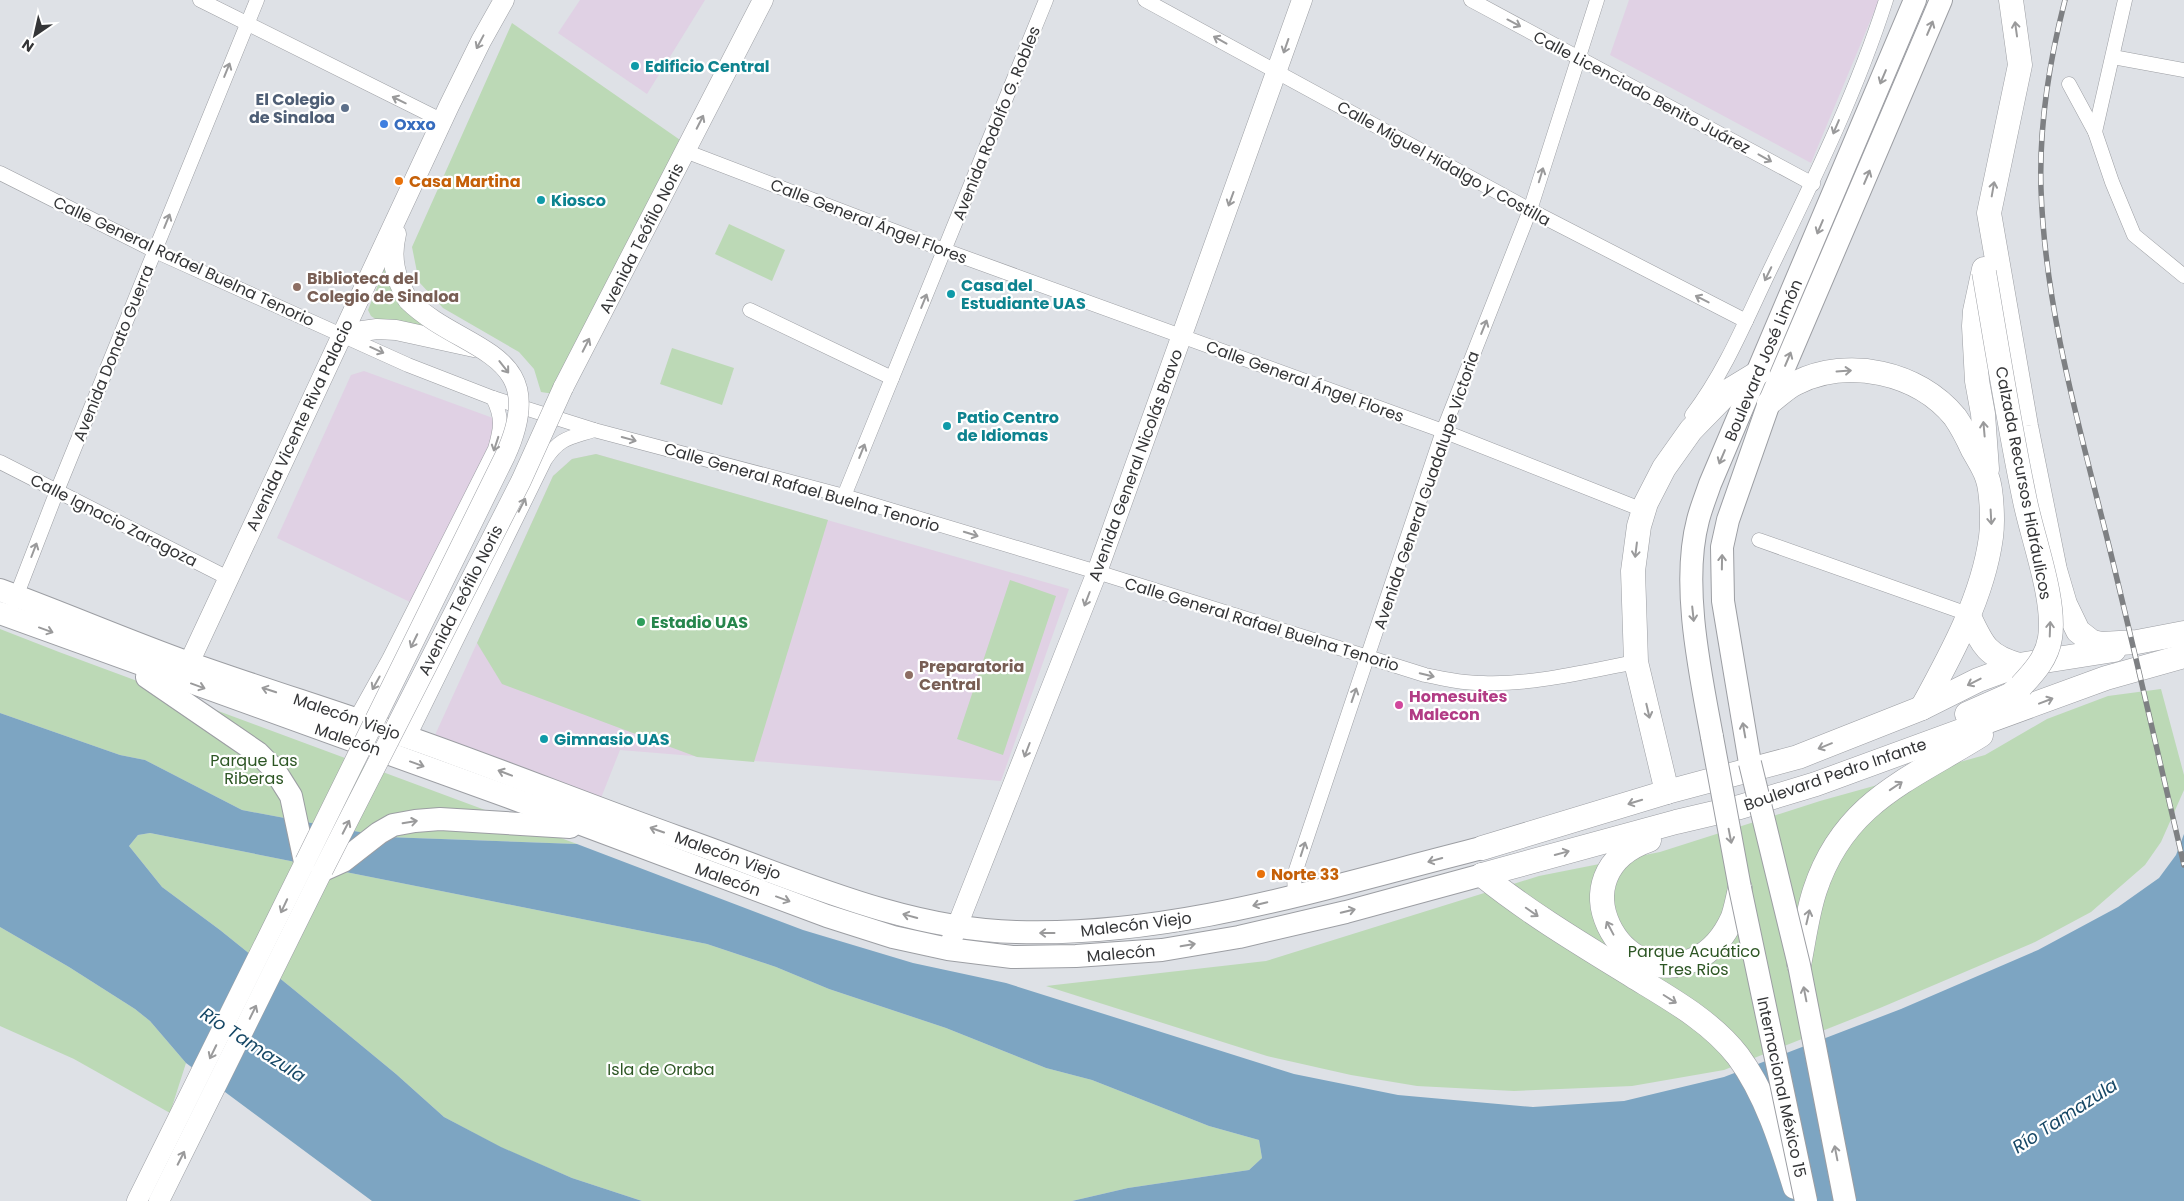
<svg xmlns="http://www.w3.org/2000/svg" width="2184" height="1201" viewBox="0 0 2184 1201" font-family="Poppins,sans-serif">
<rect width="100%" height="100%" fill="#dee1e6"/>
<g fill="#e0d1e4">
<polygon points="580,0 705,0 647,94 558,33"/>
<polygon points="1629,0 1879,0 1811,163 1610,55"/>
<polygon points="364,371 493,418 495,433 412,603 277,538 351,375"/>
<polygon points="596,454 1069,589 1001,781 620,750 601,798 435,735 553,476 572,459"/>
</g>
<g fill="#bcd9b6">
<polygon points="512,23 683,142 554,394 541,392 534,369 519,352 443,308 419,282 412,247"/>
<polygon points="729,224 785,250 772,281 715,254"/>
<path d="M387,262C396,307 402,311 441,332L377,320L371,316L368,310Z"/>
<polygon points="672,348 734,368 722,405 660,384"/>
<polygon points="596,454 828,520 754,762 697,757 502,684 477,643 553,476 572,459"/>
<polygon points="1010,580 1056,596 1003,755 957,739"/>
<polygon points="0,629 59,652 577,844 386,837 242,810 145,760 120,755 0,713"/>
<polygon points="2161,689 2184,775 2184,790 2161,842 2145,865 2091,912 2035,942 1880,1008 1724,1070 1632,1086 1514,1091 1417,1086 1351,1075 1267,1056 1046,986 1266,961 1539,876 1660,852 1820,801 1985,755 2047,719 2108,696"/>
<polygon points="150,833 707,944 776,967 829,989 946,1028 1046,1068 1092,1080 1209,1126 1259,1140 1262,1158 1249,1170 1128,1188 1072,1201 642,1201 572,1178 500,1147 444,1117 396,1074 293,989 220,930 162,887 129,846 138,835"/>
<polygon points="0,927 69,967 135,1009 150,1021 186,1063 170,1113 74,1059 0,1026"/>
</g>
<polygon fill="#7da5c2" points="0,713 120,755 145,760 242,810 386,837 577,844 803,930 913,963 1006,983 1294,1074 1398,1095 1533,1107 1624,1101 1724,1077 1901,1009 2038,950 2118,907 2159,878 2176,855 2184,834 2184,1201 1072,1201 1128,1188 1249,1170 1262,1158 1259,1140 1209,1126 1092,1080 1046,1068 946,1028 829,989 776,967 707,944 150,833 138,835 129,846 162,887 220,930 293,989 396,1074 444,1117 501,1147 572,1178 642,1201 372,1201 186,1063 150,1021 135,1009 69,967 0,927"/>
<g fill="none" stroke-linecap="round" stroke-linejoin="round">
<g stroke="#9c9ea3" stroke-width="15">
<g id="minor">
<polyline points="200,0 443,121"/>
<polyline points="1145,0 1530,210 1746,321"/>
<polyline points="1471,0 1813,184"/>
<polyline points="2113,57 2184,70"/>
<polyline points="2069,84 2095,132 2112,182 2134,235 2184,276"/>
<polyline points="2095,132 2125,0"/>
<polyline points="685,151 944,250 1443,431 1643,510"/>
<path d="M0,173L155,251L408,365L493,398L594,430L844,496L1097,572L1425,675C1444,679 1463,683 1483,683C1533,685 1587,671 1636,662"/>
<polyline points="750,310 892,378"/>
<path d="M1692,415C1725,372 1746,320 1769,272C1812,183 1856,94 1886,0"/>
<polyline points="0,462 228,578"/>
<polyline points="844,496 1046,0"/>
<polyline points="1759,540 1968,614"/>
<polyline points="14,602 57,491 257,0"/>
<path d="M355,720L389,659L495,449C501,428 503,418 493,398"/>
<path d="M409,737L545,460C560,437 570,438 594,430"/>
<polyline points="1295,896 1294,876 1443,431 1530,210 1597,0"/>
</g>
</g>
<g stroke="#9c9ea3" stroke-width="21">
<g id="secondary">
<path d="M396,234C390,258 395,278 408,300"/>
<polyline points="341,334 377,329 396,330 474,347"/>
<polyline points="563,388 763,0"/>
<polyline points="189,663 449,106 481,41 504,0"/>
<polyline points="948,949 1097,572 1302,0"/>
<polyline points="137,1201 305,862"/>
<polyline points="159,1201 323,870"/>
</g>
</g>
<g stroke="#9c9ea3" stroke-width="24">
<g id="primary">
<path d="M0,590C63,613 125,640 189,663C262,689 337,712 410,738C501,770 590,806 680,838C789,876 900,929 1016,932C1176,937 1329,886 1482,848"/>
<polyline points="0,613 509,797 827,916 893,937 948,949 1012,957 1076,956 1162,950 1239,937 1346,912 1482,875"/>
<polyline points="147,677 258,753 274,769 291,796 305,862"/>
<path d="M1712,737C1700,672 1681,584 1698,520C1701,508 1706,496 1710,484L1915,0"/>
<polyline points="1750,763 1723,601 1722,547 1728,520 1769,403 1941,0"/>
<polyline points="323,870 343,861 379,833 393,825 415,821 440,819 570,827"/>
</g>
</g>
<g stroke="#9c9ea3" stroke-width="25">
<g id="trunk">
<polyline points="2011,0 2020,65 1989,213 2026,426 2055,570 2065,604 2078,631 2092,642 2102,644 2137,642 2184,633"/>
<polyline points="1984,269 1975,311 1974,326 1977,381 1983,414 1987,469"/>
<path d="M1769,403C1778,396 1787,387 1796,383C1848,357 1918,372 1955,417C1962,427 1968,439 1973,450C1978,459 1984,468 1987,477C1992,490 1993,523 1991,537C1983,597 1951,655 1922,708"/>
<path d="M1968,614C1982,644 1986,656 2019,665"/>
<polyline points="1967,714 2010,695 2021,686"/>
<polyline points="1667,792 1636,662 1633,571 1639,526 1646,503 1664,468 1691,430 1730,390 1758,373"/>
<path d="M1649,840C1554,873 1621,995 1695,959C1713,951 1725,935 1733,917C1736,908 1738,898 1740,888"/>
<polyline points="1482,848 1667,792 1798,757 1922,708 1978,680 2019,665 2114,650"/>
<polyline points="1482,875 1676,822 1740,807 1816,784 2106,678 2184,656"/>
<path d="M1482,875C1529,913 1581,944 1633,976C1669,998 1711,1021 1738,1056C1766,1094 1781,1142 1795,1187"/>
<path d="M1799,965C1804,940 1807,914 1815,890C1844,802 1909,780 1981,735"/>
</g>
</g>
<use href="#minor" stroke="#fff" stroke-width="14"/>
<use href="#secondary" stroke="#fff" stroke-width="20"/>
<use href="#primary" stroke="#fff" stroke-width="22"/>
<use href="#trunk" stroke="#fff" stroke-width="24"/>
<g stroke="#7e8083" stroke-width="5.5">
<path id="rail" d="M2065,0C2049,62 2039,125 2041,189C2045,310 2080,429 2109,546C2135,652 2159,759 2184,865"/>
</g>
<use href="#rail" stroke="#fff" stroke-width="4" stroke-dasharray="11" stroke-linecap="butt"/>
<g stroke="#9c9ea3" stroke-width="21" stroke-linecap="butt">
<g id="secondary-bridge">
<path d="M305,862L505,456C554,349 463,354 408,300"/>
<polyline points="323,870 521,481 563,388"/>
</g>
</g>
<g stroke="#9c9ea3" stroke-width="24" stroke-linecap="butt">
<g id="primary-bridge">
<polyline points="1712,737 1740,888 1806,1201"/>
<polyline points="1750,763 1799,965 1845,1201"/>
</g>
</g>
<g stroke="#9c9ea3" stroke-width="25" stroke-linecap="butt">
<path id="trunk-bridge" d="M1984,272C1997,348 2009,425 2025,501C2033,540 2056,600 2050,638C2047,658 2034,672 2021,686"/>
</g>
<use href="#secondary-bridge" stroke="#fff" stroke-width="20"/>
<use href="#primary-bridge" stroke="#fff" stroke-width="22"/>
<use href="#trunk-bridge" stroke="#fff" stroke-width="24"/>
</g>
<defs><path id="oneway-shaft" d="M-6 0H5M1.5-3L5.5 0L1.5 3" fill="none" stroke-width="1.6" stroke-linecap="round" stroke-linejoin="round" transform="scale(1.25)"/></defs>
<g stroke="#9a9a9b">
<use href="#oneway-shaft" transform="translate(1514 23) rotate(28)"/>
<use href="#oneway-shaft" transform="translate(1930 28) rotate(-67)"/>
<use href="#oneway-shaft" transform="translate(2016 29) rotate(-98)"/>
<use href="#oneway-shaft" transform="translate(1220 40) rotate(-151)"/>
<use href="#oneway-shaft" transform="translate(480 42) rotate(118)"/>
<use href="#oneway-shaft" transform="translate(1286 46) rotate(109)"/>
<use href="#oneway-shaft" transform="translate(227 70) rotate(-68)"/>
<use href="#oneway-shaft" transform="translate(1883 77) rotate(113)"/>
<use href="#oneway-shaft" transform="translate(399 100) rotate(-154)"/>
<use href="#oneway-shaft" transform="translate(700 122) rotate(-63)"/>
<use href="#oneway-shaft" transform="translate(1836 127) rotate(113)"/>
<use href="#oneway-shaft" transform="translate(1765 158) rotate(29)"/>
<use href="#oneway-shaft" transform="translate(1541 175) rotate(-73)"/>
<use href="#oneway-shaft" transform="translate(1867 177) rotate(-67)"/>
<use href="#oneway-shaft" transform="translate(1993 189) rotate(-80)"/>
<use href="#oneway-shaft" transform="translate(1231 199) rotate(110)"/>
<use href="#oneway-shaft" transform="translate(167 221) rotate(-68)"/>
<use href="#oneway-shaft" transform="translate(1820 227) rotate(113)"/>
<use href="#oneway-shaft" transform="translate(1768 274) rotate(116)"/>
<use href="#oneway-shaft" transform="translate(1702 299) rotate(-153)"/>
<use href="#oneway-shaft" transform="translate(924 301) rotate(-68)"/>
<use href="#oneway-shaft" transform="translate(1484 327) rotate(-68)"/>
<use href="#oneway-shaft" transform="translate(586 345) rotate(-63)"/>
<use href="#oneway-shaft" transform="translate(377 350) rotate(24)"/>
<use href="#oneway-shaft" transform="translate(1788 359) rotate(-67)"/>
<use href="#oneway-shaft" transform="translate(504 367) rotate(52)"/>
<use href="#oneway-shaft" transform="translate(1844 371) rotate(-4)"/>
<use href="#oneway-shaft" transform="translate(1984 429) rotate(-95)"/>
<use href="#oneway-shaft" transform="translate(629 439) rotate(15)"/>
<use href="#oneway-shaft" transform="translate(496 444) rotate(108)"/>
<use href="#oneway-shaft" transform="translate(862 451) rotate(-68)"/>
<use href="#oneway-shaft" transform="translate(1722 457) rotate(113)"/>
<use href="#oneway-shaft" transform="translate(522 505) rotate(-63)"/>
<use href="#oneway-shaft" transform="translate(1991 517) rotate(87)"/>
<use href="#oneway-shaft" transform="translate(971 534) rotate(17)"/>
<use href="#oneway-shaft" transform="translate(34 550) rotate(-69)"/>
<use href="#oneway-shaft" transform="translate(1636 550) rotate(97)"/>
<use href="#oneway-shaft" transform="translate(1722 562) rotate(-89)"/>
<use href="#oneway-shaft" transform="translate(1087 599) rotate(111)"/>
<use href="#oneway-shaft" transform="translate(1693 614) rotate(84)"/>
<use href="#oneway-shaft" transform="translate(2050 629) rotate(-88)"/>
<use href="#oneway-shaft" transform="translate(46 630) rotate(20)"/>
<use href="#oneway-shaft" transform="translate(414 641) rotate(116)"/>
<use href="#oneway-shaft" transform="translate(1427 675) rotate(14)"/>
<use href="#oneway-shaft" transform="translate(1974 682) rotate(153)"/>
<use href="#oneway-shaft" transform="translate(376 683) rotate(119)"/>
<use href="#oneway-shaft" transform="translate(198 686) rotate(20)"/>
<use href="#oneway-shaft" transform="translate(269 690) rotate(-162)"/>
<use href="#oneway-shaft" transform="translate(1354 695) rotate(-71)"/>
<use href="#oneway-shaft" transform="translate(2046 701) rotate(-21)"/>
<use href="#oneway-shaft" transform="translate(1648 711) rotate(77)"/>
<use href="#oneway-shaft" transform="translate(1744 730) rotate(-100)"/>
<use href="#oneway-shaft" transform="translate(1825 746) rotate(158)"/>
<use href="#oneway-shaft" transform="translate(1027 750) rotate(111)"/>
<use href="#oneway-shaft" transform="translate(417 764) rotate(20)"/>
<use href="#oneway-shaft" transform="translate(505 773) rotate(-159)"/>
<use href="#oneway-shaft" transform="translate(1896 786) rotate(-34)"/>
<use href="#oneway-shaft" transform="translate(1635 802) rotate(163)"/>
<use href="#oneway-shaft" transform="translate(410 822) rotate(-9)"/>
<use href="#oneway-shaft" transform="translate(346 827) rotate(-63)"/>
<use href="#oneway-shaft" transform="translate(657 830) rotate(-161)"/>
<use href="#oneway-shaft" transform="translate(1730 836) rotate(79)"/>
<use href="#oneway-shaft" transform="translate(1303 849) rotate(-72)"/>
<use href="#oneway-shaft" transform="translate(1562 853) rotate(-15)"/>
<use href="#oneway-shaft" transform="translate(1435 860) rotate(165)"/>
<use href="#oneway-shaft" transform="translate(783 899) rotate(20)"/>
<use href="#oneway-shaft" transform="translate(1260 904) rotate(167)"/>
<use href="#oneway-shaft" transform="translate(284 906) rotate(115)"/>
<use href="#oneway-shaft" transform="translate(1348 911) rotate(-14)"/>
<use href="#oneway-shaft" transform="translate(1532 912) rotate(35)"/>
<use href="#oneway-shaft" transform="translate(910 916) rotate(-165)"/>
<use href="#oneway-shaft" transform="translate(1808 917) rotate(-77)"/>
<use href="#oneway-shaft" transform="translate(1610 928) rotate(-118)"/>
<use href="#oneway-shaft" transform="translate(1047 933) rotate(-180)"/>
<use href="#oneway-shaft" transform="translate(1188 945) rotate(-10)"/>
<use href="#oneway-shaft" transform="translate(1805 994) rotate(-101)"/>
<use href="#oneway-shaft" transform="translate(1670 999) rotate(32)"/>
<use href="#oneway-shaft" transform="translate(253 1012) rotate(-64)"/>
<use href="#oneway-shaft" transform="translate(213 1052) rotate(116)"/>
<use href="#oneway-shaft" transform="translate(1836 1153) rotate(-101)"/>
<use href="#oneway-shaft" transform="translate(181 1158) rotate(-63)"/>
</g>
<g fill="#0f9aa8" stroke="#fff" stroke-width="2">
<circle cx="635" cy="66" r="5"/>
<circle cx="541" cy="200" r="5"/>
<circle cx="951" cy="294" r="5"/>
<circle cx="947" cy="426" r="5"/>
<circle cx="544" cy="739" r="5"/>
</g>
<circle fill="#5c6f8a" stroke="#fff" stroke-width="2" cx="345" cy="108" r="5"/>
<circle fill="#3f7fe0" stroke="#fff" stroke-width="2" cx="384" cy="124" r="5"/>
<g fill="#e8710a" stroke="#fff" stroke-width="2">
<circle cx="399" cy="181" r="5"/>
<circle cx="1261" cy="874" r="5"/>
</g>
<g fill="#8d6e63" stroke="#fff" stroke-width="2">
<circle cx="297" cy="287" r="5"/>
<circle cx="909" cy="675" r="5"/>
</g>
<circle fill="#2e9e5b" stroke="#fff" stroke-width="2" cx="641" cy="622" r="5"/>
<circle fill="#d1479c" stroke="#fff" stroke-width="2" cx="1399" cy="705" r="5"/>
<g text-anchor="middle" stroke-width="4.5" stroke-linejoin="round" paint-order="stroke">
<g font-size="16" font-weight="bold" fill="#0d838f" stroke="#fff" text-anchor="start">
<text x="645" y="72">Edificio Central</text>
<text x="551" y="206">Kiosco</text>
<text x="961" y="291">Casa del<tspan x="961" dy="18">Estudiante UAS</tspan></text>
<text x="957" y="423">Patio Centro<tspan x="957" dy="18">de Idiomas</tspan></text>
<text x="554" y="745">Gimnasio UAS</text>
</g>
<g font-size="16" fill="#343537" stroke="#fff">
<text transform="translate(1642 92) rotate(28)" y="6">Calle Licenciado Benito Juárez</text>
<text transform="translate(996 123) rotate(-68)" y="6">Avenida Rodolfo G. Robles</text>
<text transform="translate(1444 163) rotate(29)" y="6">Calle Miguel Hidalgo y Costilla</text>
<text transform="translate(869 221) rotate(21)" y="6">Calle General Ángel Flores</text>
<text transform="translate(641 238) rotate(-63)" y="6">Avenida Teófilo Noris</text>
<text transform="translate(184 261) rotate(25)" y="6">Calle General Rafael Buelna Tenorio</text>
<text transform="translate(113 353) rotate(-68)" y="6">Avenida Donato Guerra</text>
<text transform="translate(1763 360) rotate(-67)" y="6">Boulevard José Limón</text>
<text transform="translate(1305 381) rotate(20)" y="6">Calle General Ángel Flores</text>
<text transform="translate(299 425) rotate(-65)" y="6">Avenida Vicente Riva Palacio</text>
<text transform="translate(1135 465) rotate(-70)" y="6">Avenida General Nicolás Bravo</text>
<text transform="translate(2024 483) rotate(79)" y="6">Calzada Recursos Hidráulicos</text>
<text transform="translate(802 487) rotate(16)" y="6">Calle General Rafael Buelna Tenorio</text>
<text transform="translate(1426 490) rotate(-71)" y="6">Avenida General Guadalupe Victoria</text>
<text transform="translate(114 520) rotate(27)" y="6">Calle Ignacio Zaragoza</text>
<text transform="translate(460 600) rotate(-63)" y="6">Avenida Teófilo Noris</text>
<text transform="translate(1262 624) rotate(17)" y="6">Calle General Rafael Buelna Tenorio</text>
<text transform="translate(347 716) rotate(19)" y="6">Malecón Viejo</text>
<text transform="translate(348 739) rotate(19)" y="6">Malecón</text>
<text transform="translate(1835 774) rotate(-19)" y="6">Boulevard Pedro Infante</text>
<text transform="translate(728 855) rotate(20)" y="6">Malecón Viejo</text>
<text transform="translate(728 879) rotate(20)" y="6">Malecón</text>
<text transform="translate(1136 924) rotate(-7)" y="6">Malecón Viejo</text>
<text transform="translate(1121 953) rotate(-5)" y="6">Malecón</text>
<text transform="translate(1782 1087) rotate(78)" y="6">Internacional México 15</text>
</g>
<g font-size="16" font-weight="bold" fill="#4e5e75" stroke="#fff" text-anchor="end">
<text x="335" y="105">El Colegio<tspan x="335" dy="18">de Sinaloa</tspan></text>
</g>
<g font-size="16" font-weight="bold" fill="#366cbe" stroke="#fff" text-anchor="start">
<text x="394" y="130">Oxxo</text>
</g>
<g font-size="16" font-weight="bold" fill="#c56008" stroke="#fff" text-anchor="start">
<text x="409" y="187">Casa Martina</text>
<text x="1271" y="880">Norte 33</text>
</g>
<g font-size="16" font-weight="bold" fill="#785e54" stroke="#fff" text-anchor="start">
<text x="307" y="284">Biblioteca del<tspan x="307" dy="18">Colegio de Sinaloa</tspan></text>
<text x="919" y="672">Preparatoria<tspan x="919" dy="18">Central</tspan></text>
</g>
<g font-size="16" font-weight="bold" fill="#27864d" stroke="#fff" text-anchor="start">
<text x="651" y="628">Estadio UAS</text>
</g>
<g font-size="16" font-weight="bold" fill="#b23c85" stroke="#fff" text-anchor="start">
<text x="1409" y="702">Homesuites<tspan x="1409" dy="18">Malecon</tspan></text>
</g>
<g font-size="16" fill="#2d5624" stroke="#fff">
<text x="254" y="766">Parque Las<tspan x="254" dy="18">Riberas</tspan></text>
<text x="1694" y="957">Parque Acuático<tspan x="1694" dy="18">Tres Rios</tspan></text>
<text x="661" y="1075">Isla de Oraba</text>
</g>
<g font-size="18" font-style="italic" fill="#174866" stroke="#fff">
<text transform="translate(253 1045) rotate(33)" y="6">Río Tamazula</text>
<text transform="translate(2065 1116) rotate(-33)" y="6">Río Tamazula</text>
</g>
</g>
<g transform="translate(35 35) rotate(214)" stroke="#ffffff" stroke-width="4" paint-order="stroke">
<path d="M0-4L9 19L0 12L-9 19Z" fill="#343537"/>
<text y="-8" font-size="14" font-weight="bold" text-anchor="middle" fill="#343537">N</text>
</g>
</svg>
